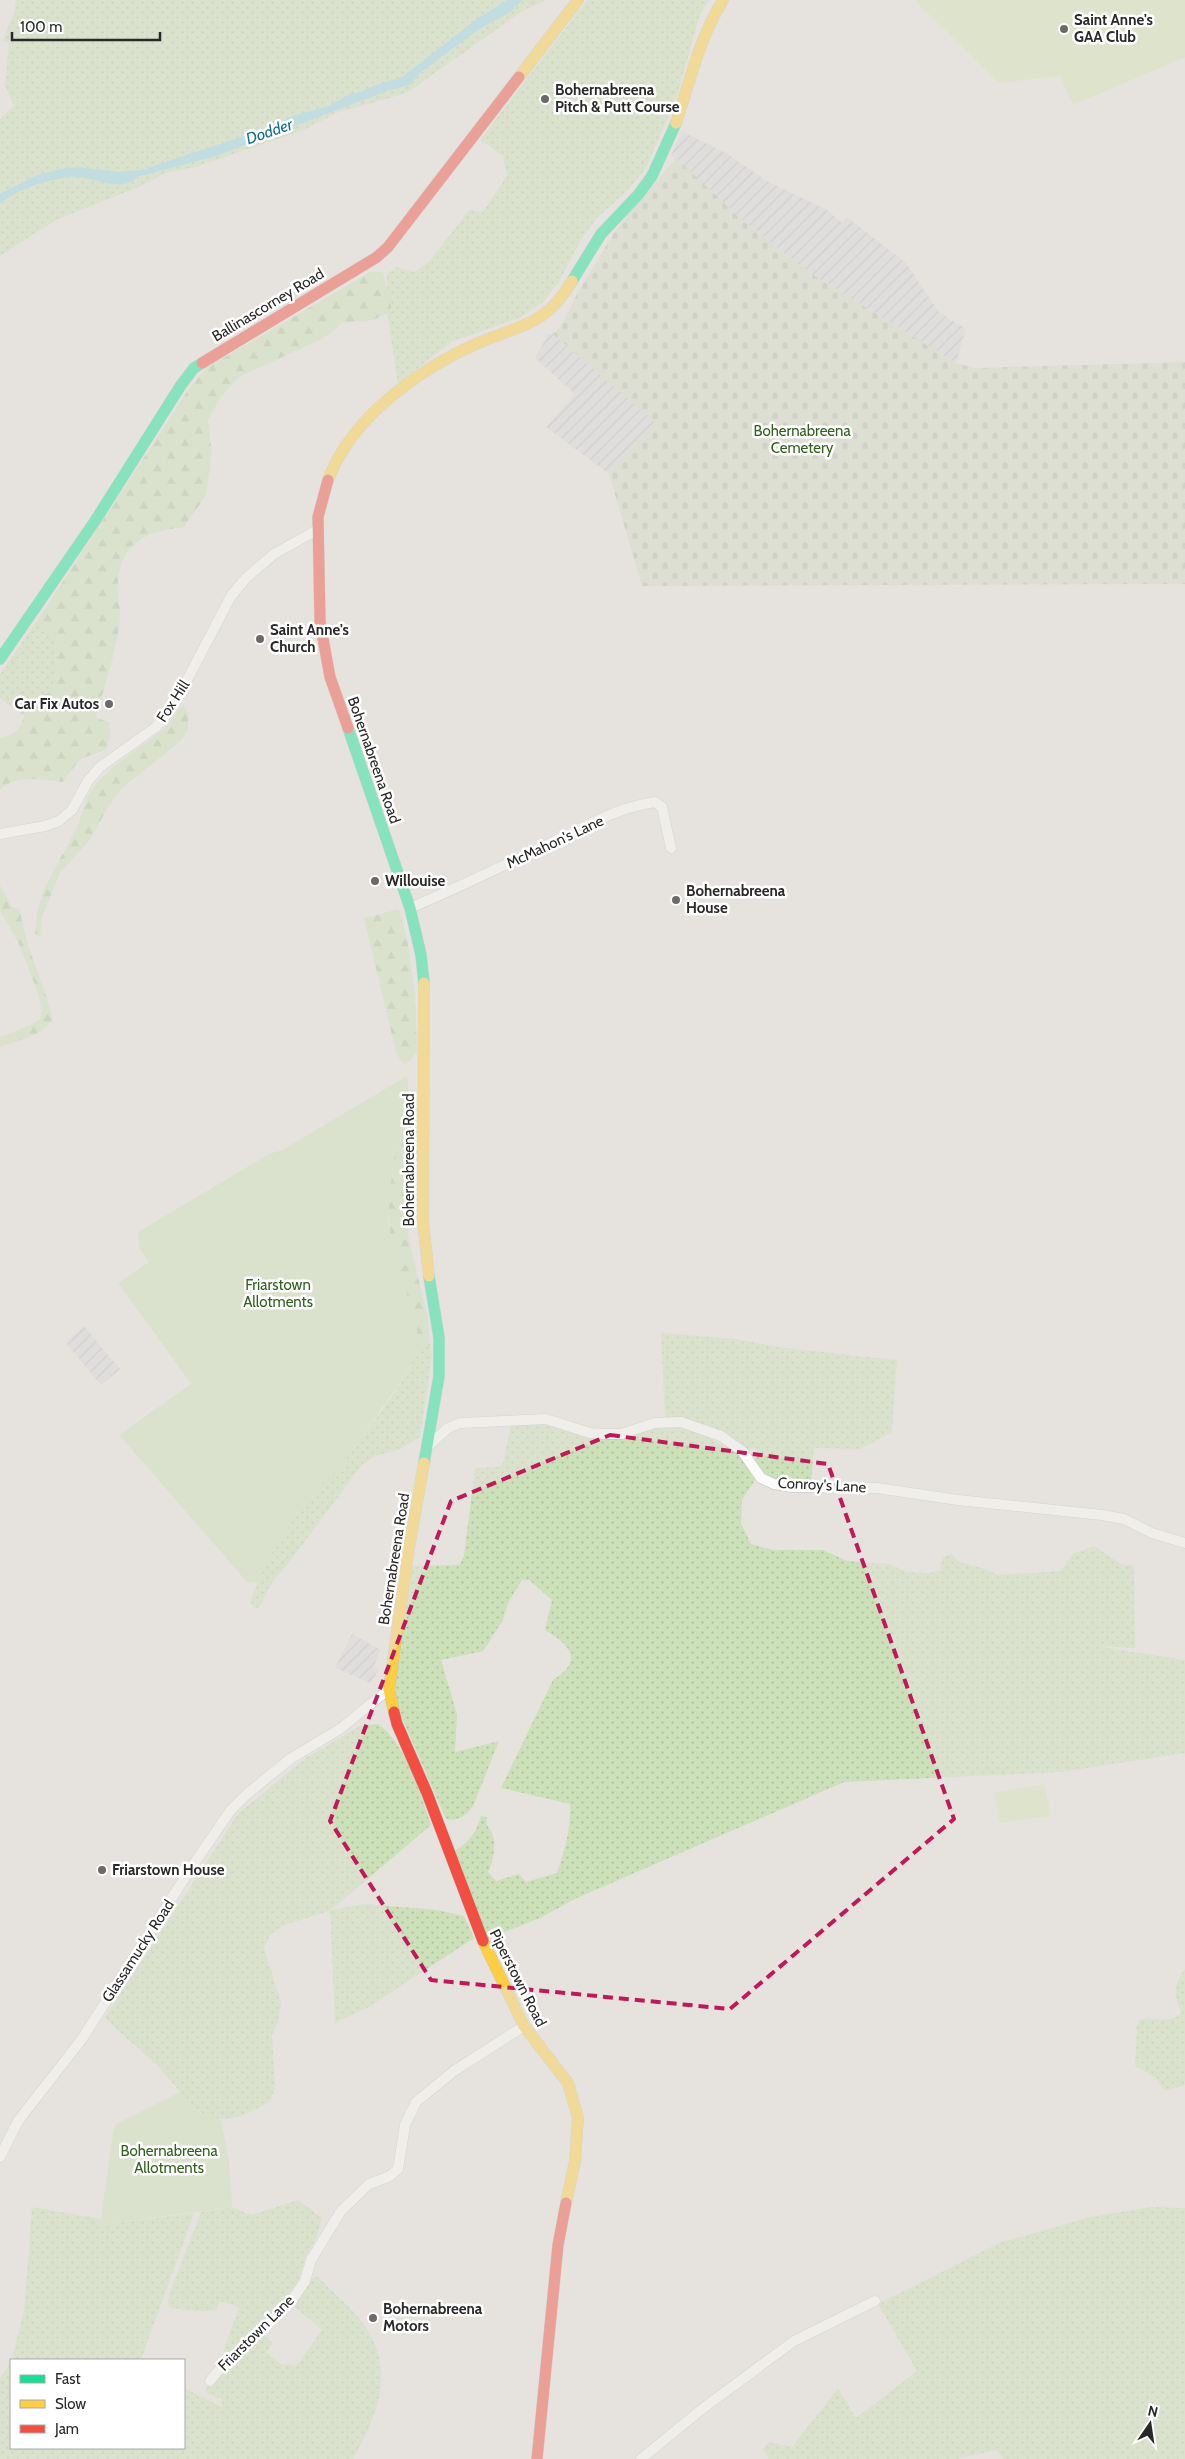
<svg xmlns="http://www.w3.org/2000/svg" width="1185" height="2459" viewBox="0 0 1185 2459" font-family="Cabin,sans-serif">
<defs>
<pattern id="industrial-furrows" width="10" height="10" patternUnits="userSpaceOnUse" patternTransform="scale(1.25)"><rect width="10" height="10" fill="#dad8da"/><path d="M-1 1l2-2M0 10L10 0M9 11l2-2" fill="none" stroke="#bbb9bb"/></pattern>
<pattern id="grass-dots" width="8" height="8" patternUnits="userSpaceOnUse" patternTransform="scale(1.25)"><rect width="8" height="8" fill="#cce0b9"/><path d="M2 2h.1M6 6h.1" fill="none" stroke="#afc09f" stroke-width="1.8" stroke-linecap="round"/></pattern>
<pattern id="forest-firs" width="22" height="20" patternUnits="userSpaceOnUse" patternTransform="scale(1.25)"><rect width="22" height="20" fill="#cce0b9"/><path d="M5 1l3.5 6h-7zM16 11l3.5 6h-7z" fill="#afc09f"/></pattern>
<pattern id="cemetery-stones" width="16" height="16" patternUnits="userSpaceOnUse" patternTransform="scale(1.25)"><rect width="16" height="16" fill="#d4dac6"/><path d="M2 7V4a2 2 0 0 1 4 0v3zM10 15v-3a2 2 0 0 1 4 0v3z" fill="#b6bbaa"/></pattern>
</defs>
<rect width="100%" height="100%" fill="#e6e3de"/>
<g fill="url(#industrial-furrows)">
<polygon points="682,131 726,153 767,181 826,209 842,223 847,217 906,263 939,312 966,329 956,363 807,271 741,219 671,155"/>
<polygon points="546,334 553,334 656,422 609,474 546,427 575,394 535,358 546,338"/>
<polygon points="84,1326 120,1369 101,1385 65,1342"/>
<polygon points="352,1634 381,1650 374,1666 379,1669 370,1683 335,1668"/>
</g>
<g fill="url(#grass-dots)">
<polygon points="16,0 547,0 524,10 407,93 339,112 304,130 196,167 165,173 141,186 56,220 0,256 0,119 14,105 5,86 9,43 2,41 14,13"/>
<polygon points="587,0 709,0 700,14 677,96 646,168 627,191 597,218 582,238 559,282 543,302 521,317 451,342 398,384 387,312 387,274 396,267 414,272 429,262 470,209 482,213 507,176 503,156 480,140"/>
<path d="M39,618C64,650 60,656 51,693L27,710L24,716L0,698V674Z"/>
<path d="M661,1333L736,1339L778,1347L897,1360L892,1432L861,1449L814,1448L811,1482C788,1482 766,1484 755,1460L759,1452L754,1448L748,1450L718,1430L682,1417H665Z"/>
<path d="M430,1346L432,1356L420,1437L398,1450L375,1456L361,1466L291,1560L273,1581L260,1606L256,1609L250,1603C266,1555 301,1497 341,1466C365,1430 404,1388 417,1349Z"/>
<path d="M529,1423L552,1424L577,1433L670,1426L690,1429L730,1448L742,1459L755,1480L742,1500L741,1523L751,1544L773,1550H823L847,1561L889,1564L907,1572L930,1573L940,1570L943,1557L952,1554L959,1562L982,1568L999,1575L1060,1571L1073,1554L1094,1546L1121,1564L1134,1566L1135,1648L1096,1646L1185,1660V1753L1061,1772L844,1782L577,1898L540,1918L487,1939L453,1852C469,1842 476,1834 481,1816L487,1817C485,1826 490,1828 493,1836C496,1846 493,1863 488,1872L496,1881L519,1874L526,1882L557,1873C565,1849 571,1829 570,1804L501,1788L553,1680C585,1660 569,1644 545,1630L552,1600L529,1580H522L508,1603L503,1620L483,1651L441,1660L457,1714L455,1752L499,1741L473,1806C466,1816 459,1821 446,1819L399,1711L395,1687L412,1566L459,1565L464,1556L475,1468L498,1467L503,1463L511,1424Z"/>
<path d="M378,1724C405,1742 421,1795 431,1825L331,1910L365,1904L437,1910L464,1916L474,1938L367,2008L335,2023L330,1911L284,1925L271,1934L264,1948L281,2002L278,2023L272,2034L275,2087L271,2101C205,2140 198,2110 156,2064C140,2048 120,2035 105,2017L238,1814L304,1759L360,1726Z"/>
<path d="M1185,1969V2085L1164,2091L1156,2078L1135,2066L1137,2025L1139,2020C1154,2015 1167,2026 1181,2013C1174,1996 1173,1985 1185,1969Z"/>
<path d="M298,2200L322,2218L316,2239L305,2258L298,2283L285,2304L230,2353L223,2352L239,2307L220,2301L215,2311C199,2311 184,2311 169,2307L168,2301L169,2295L201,2212L232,2207L251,2215Z"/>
<path d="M32,2207L101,2219V2225L194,2213L141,2360H11V2448H184V2388L222,2407V2399L208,2394L205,2390L222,2370L262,2333L272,2342L267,2352L281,2364L297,2365L322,2330L294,2306L309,2281L317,2276C330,2290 345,2302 358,2317C398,2365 380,2411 353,2459H0V2377L10,2365L24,2311Z"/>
<polygon points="1151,2207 1185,2208 1185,2459 1003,2459 997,2450 956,2459 769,2459 763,2449 769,2442 792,2447 838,2388 856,2418 917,2371 878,2304 999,2243 1090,2217"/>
</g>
<g fill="url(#forest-firs)">
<path d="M370,272H383L392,311L373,320L342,323L324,338L239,377L220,398L208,420L212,453L206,495L184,527C147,532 122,540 118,582C116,594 121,606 120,617C118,647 103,689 96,718L109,722L111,733L106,750L80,759L63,782C44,780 13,774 0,790V738C27,734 19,713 36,698C39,695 46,694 51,693C60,656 64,650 39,618L188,390L206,368Z"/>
<polygon points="183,704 188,714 188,730 180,742 122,788 105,812 89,841 60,873 42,917 40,937 35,935 37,913 43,891 78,825 88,795 99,780 113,767 163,730"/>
<path d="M0,885L12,907L20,909C25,948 45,983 53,1021C39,1036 19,1041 0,1047V1037L31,1025L40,1019L42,1010L38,993L18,942L0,911Z"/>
<polygon points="399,909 407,938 415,993 417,1051 411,1060 405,1064 401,1061 396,1052 364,918"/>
<path d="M412,1106L417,1132L407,1212L408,1235L428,1319L430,1346L417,1349C416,1305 392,1265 389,1221C386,1185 400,1149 393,1113Z"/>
</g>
<polygon fill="url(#cemetery-stones)" points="676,158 741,219 807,271 956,363 974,368 1185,362 1185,584 642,586 609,474 655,422 553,334 562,324 578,292 617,228"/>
<g fill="#cce0b9">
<path d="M407,1076L409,1093L413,1097L412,1106L393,1113L396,1129L388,1220L392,1243L417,1328V1349L413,1361L397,1387L341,1466C304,1495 277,1541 257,1583L247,1582L119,1435L191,1384L118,1283L149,1262L139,1248L138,1232L269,1154L282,1150Z"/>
<polygon points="180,2092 200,2113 221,2120 229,2161 232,2207 100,2225 113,2131 116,2124"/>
</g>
<g fill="#d6e4b6">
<polygon points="918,0 1185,0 1185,57 1073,105 1060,76 999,83 916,2"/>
<polygon points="1044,1784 1051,1816 1000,1823 993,1793"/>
</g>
<path fill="#96d6e4" d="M507,0H523L510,12L478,30L420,73L410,85L387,91L216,156L137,177C118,195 94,175 71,177C46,180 20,188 0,203V194L35,176L61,169L78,167L119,172L141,170L274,126L292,116L329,106L351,93L361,92L373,86L402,77L474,21Z"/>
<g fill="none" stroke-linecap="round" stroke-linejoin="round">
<g stroke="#c0c0c0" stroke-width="11">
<g id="street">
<polyline points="0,834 45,826 59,821 72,810 88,781 100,767 156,727 173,707 231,596 246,578 274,554 317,530"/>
<path d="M410,908C458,888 505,865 553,842C585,826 619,807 655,802L662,807L671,848"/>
<polyline points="427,1447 448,1428 460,1423 546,1419 590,1433 607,1434 621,1434 655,1423 681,1422 721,1436 742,1451 761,1478 774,1484 792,1487 877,1488 958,1500 1102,1515 1124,1519 1152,1533 1185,1543"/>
<polyline points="0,2157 18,2121 82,2039 191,1868 230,1811 247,1794 290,1759 340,1729 389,1689"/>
<polyline points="210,2381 222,2366 288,2306 305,2281 311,2260 341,2211 369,2184 390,2176 398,2169 405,2125 416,2102 454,2071 524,2026"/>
<polyline points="641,2459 702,2409 794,2341 875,2301"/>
</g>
</g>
<g stroke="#c0c0c0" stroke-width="12">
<g id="fast">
<polyline points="572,281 601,234 638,195 652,176 676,123"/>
<polyline points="0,659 95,521 181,385 194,368 202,363"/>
<polyline points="348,728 410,908 421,955 424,983"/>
<polyline points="424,1463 439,1376 439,1338 429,1276"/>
</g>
</g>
<g stroke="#c0c0c0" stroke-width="12">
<g id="slow">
<polyline points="519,77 578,0"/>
<path d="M676,123C690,81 699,39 723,0"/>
<path d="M328,480C351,418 418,370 476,344C520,325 546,326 572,281"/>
<polyline points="424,983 423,1222 429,1276"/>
<polyline points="394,1712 389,1689 408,1554 424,1463"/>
<polyline points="483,1941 524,2026 568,2083 578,2118 575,2161 566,2203"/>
</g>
</g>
<g stroke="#c0c0c0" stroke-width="12">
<g id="jam">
<polyline points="202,363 377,257 388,247 519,77"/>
<polyline points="328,480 318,517 320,622 330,677 348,728"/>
<polyline points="394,1712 397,1724 427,1793 483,1941"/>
<polyline points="537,2459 558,2245 566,2203"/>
</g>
</g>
<use href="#street" stroke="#fbfbfa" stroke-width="10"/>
<use href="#fast" stroke="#16e098" stroke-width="11"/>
<use href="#slow" stroke="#ffcf43" stroke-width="11"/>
<use href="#jam" stroke="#f24e42" stroke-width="11"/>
</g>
<path d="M0 0H1185V2459H0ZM610,1435L828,1464L954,1819L730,2009L431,1980L330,1821L451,1501Z" fill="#e6e3de" fill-opacity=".55" fill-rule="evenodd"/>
<path fill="none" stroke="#c2185b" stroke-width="4" stroke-dasharray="10 6" stroke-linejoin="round" d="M610,1435L828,1464L954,1819L730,2009L431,1980L330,1821L451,1501Z"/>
<g fill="#6b6a68" stroke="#fff" stroke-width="2">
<circle cx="1064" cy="29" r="5"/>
<circle cx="545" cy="99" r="5"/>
<circle cx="260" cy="639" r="5"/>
<circle cx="109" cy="704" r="5"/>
<circle cx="375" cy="881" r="5"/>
<circle cx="676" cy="900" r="5"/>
<circle cx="102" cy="1870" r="5"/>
<circle cx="373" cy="2318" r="5"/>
</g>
<g text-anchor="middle" stroke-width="5" stroke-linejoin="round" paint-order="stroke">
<g font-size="15" font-weight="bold" fill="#292929" stroke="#fff" text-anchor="start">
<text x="1074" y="25">Saint Anne's<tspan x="1074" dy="17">GAA Club</tspan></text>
<text x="555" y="95">Bohernabreena<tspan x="555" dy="17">Pitch &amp; Putt Course</tspan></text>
<text x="270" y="635">Saint Anne's<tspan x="270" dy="17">Church</tspan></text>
<text x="99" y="709" text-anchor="end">Car Fix Autos</text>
<text x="385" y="886">Willouise</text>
<text x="686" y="896">Bohernabreena<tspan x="686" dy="17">House</tspan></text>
<text x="112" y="1875">Friarstown House</text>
<text x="383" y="2314">Bohernabreena<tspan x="383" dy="17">Motors</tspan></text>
</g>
<g font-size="15" fill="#292929" stroke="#fff">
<text transform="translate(268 305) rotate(-31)" y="5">Ballinascorney Road</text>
<text transform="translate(173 701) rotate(-57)" y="5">Fox Hill</text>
<text transform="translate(374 760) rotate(71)" y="5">Bohernabreena Road</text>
<text transform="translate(555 842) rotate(-25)" y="5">McMahon's Lane</text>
<text transform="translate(409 1160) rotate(-90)" y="5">Bohernabreena Road</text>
<text transform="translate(822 1485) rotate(3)" y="5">Conroy's Lane</text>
<text transform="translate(394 1559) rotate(-81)" y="5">Bohernabreena Road</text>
<text transform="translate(138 1951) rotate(-57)" y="5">Glassamucky Road</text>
<text transform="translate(518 1978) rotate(63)" y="5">Piperstown Road</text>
<text transform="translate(256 2333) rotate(-45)" y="5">Friarstown Lane</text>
</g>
<g font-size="15" fill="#30611e" stroke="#fff">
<text x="802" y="436">Bohernabreena<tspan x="802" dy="17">Cemetery</tspan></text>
<text x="278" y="1290">Friarstown<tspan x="278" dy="17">Allotments</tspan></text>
<text x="169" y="2156">Bohernabreena<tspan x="169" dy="17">Allotments</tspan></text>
</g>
<g font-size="16" font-style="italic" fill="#156e91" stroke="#fff">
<text transform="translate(269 131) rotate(-19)" y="6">Dodder</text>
</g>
</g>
<rect x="10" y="2359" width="175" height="90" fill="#ffffff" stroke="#a9a9a9"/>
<rect x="20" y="2375" width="25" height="8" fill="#16e098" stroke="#a9a9a9"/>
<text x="55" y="2384" font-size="15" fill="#292929">Fast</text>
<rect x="20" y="2400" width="25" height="8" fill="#ffcf43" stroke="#a9a9a9"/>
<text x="55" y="2409" font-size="15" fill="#292929">Slow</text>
<rect x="20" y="2425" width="25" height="8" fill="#f24e42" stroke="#a9a9a9"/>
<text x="55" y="2434" font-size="15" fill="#292929">Jam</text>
<g transform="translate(1150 2424) rotate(13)" stroke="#ffffff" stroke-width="4" paint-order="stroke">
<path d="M0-4L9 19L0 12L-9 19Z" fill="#292929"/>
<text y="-8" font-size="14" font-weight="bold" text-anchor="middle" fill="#292929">N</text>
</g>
<path d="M12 32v8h148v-8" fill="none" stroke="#292929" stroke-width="2.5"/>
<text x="20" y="32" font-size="15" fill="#292929" stroke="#ffffff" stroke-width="4" paint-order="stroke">100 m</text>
</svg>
